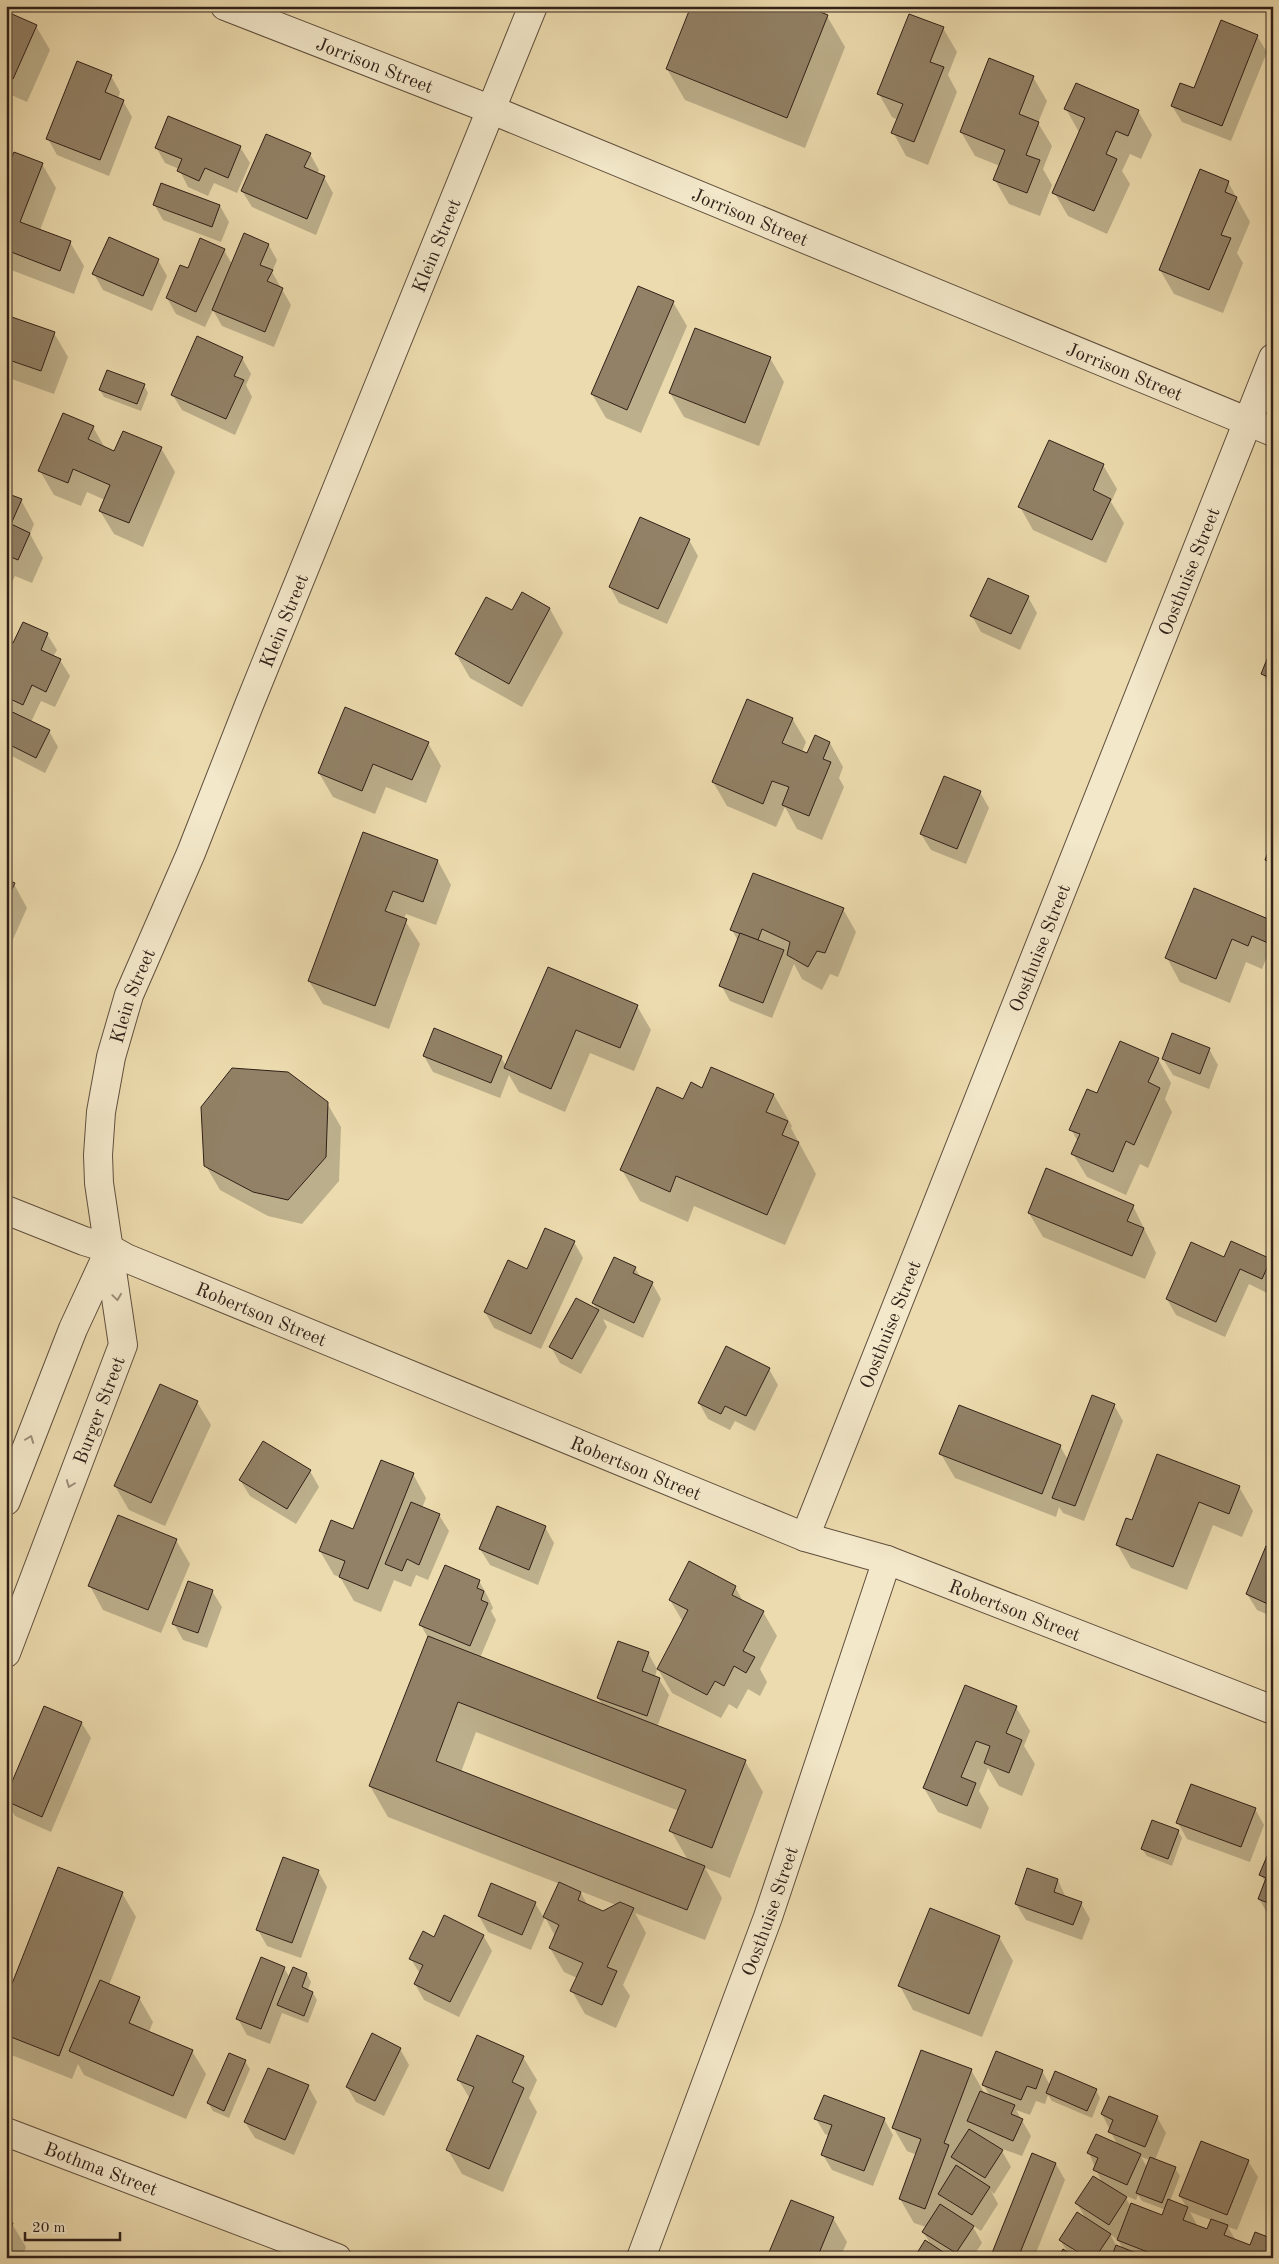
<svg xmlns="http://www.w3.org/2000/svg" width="1279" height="2264" viewBox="0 0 1279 2264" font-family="'Old Standard TT',serif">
<rect width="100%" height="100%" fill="#ecdbae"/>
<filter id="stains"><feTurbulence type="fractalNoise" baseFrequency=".004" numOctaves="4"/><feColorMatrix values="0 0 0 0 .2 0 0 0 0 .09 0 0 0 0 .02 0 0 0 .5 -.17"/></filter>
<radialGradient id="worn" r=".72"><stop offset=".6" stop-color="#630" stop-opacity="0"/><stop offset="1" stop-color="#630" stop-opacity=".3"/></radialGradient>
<g fill="#0003" fill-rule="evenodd">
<polygon points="827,16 845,47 805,148 685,100 667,69"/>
<polygon points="6,25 8,27 36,26 50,50 27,102 9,94 6,89"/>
<polygon points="943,28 957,52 948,75 957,92 928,165 906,156 893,132 898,120 892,117 879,94"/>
<polygon points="1257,36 1267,52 1231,141 1182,122 1172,106 1195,90"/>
<polygon points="111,76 120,92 118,99 123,101 132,117 109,176 57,155 48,139"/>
<polygon points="1033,77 1047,101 1038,123 1052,146 1043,169 1052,185 1040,216 1009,204 995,180 1000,166 975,156 961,132"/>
<polygon points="1066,109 1138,111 1152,135 1141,159 1130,154 1122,171 1130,184 1107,234 1068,216 1054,192 1080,134"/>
<polygon points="156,147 240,147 250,163 237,193 214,183 208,196 188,187 179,169 165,163"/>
<polygon points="310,154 319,170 317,174 324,177 333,193 316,235 252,207 242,191"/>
<polygon points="42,164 56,188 40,230 70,242 84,266 74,294 6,268 6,175"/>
<polygon points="1228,182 1250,222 1237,253 1243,263 1223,313 1174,294 1160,270"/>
<polygon points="154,204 220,206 229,222 221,242 163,220"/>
<polygon points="268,244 277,260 272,272 291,305 274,347 222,326 213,310 205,327 176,314 167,298 188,270 224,250 232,264"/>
<polygon points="158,260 167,276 152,311 103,290 94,274"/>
<polygon points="673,302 687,326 641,433 606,418 592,394"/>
<polygon points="6,316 54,333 68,357 54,394 6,377"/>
<polygon points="242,358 251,374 246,385 252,397 235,435 182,410 172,394"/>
<polygon points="770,358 784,382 759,446 684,417 670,393"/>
<polygon points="144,385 148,393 141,411 104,397 100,390"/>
<polygon points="93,427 105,448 115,453 161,448 175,472 143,547 114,534 100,511 105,500 87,492 81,506 54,495 40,471"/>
<polygon points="1103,465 1117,489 1111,502 1124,523 1106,563 1033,530 1020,507"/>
<polygon points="6,494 21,500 34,524 30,534 43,558 32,583 15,576 6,595"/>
<polygon points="689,540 698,556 667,624 619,603 610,587"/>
<polygon points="1028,597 1037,613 1020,650 981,632 972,616"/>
<polygon points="550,609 563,633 522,707 470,678 456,654 512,612"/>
<polygon points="47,634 57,650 53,657 60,660 70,676 55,707 41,701 31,722 49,731 58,747 45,773 6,753 6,641 14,644"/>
<polygon points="1273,647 1273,692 1263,674"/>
<polygon points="792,718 806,742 802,752 808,755 830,743 843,767 839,778 844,787 822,840 797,829 785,807 776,827 727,806 713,782"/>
<polygon points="428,743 441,766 426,803 386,787 375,814 333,797 319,773"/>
<polygon points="980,792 989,808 966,864 931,850 921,834"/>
<polygon points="364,834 438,861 451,885 436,925 406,914 404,919 420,944 389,1029 323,1004 309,981"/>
<polygon points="1273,842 1273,872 1266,860"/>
<polygon points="6,881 14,884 27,908 6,955"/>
<polygon points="843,909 856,932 838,977 830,974 822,990 802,979 794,964 772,1018 730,1001 721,985 738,941 732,930"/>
<polygon points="1273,922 1273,962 1266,959 1262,969 1246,962 1230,1003 1180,982 1167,958"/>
<polygon points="548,968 637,1006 651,1030 634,1071 590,1053 565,1112 519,1092 509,1075 500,1098 433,1072 424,1056 501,1057 506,1066"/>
<polygon points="1209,1049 1218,1065 1209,1089 1173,1075 1163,1059"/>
<polygon points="1158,1059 1171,1083 1165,1099 1172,1112 1148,1168 1140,1164 1126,1195 1087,1177 1073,1154 1078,1142 1071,1129 1097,1094"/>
<polygon points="703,1089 774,1095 792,1126 791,1128 816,1174 785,1245 694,1206 688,1222 640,1201 622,1170 684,1100"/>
<polygon points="327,1103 341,1127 339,1181 302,1224 268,1216 220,1190 206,1166"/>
<polygon points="1133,1206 1156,1253 1145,1279 1043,1237 1029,1213"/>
<polygon points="574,1242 583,1258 541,1349 494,1328 485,1312 527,1271"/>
<polygon points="1225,1258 1270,1260 1273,1265 1271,1295 1249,1284 1225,1337 1176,1315 1167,1299"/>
<polygon points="635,1268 641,1278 652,1283 661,1299 643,1338 603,1319 607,1327 581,1374 560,1363 551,1347 598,1311 593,1303"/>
<polygon points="769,1369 778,1385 755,1431 735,1421 730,1430 708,1419 699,1403"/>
<polygon points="197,1402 211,1425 165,1526 129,1510 115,1486"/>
<polygon points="1114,1405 1123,1421 1084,1521 1063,1513 1059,1507 1056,1517 955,1478 941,1454 1060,1446 1068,1460"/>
<polygon points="310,1471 319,1487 296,1524 250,1496 240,1480"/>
<polygon points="413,1474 426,1498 422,1508 439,1515 449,1531 428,1580 416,1575 411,1587 394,1580 381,1612 354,1601 340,1577 334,1575 320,1551 354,1530"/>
<polygon points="1239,1487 1253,1511 1242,1537 1213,1525 1187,1590 1131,1568 1117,1544 1132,1521"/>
<polygon points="545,1527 554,1543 538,1585 490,1565 480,1549"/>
<polygon points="176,1540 190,1564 161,1633 103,1610 90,1586"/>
<polygon points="1273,1551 1273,1617 1257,1610 1247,1594"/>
<path d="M479,1581L488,1597L493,1608L491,1611L496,1620L480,1658L603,1706L598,1698L648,1653L657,1669L655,1677L659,1679L669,1695L657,1727L745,1761L763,1792L730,1878L705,1868L722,1898L705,1940L635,1913L646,1933L623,1985L630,1996L616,2028L585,2014L572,1991L577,1978L564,1972L550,1948L555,1936L545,1917L531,1950L488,1932L479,1916L535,1903L544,1918L560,1884L388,1817L370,1786L428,1638L421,1625ZM476,1732L679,1811L671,1831L688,1860L461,1772ZM580,1891L616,1905L603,1913L588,1906Z"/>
<polygon points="735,1587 744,1603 763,1612 777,1636 760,1669 767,1682 760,1696 748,1689 737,1709 729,1704 721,1718 672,1693 658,1669 683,1622 670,1600"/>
<polygon points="212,1591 222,1607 207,1648 183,1640 174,1624"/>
<polygon points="965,1686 1016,1707 1030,1731 1024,1746 1035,1764 1022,1796 999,1786 988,1768 979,1791 989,1808 981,1829 938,1812 924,1788"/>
<polygon points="81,1722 91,1738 51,1832 15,1816 6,1799"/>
<polygon points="1255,1809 1264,1825 1250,1862 1187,1839 1178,1823"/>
<polygon points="1178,1831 1182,1838 1172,1866 1147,1856 1142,1849"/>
<polygon points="1273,1845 1273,1923 1259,1899 1266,1883 1261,1875"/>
<polygon points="318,1871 327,1887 301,1958 267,1946 258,1930"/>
<polygon points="1058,1880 1066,1898 1081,1903 1090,1919 1082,1940 1026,1920 1016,1904"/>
<polygon points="122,1893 136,1917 109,1985 139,1998 153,2022 149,2032 192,2051 206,2074 186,2119 84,2075 78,2064 72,2079 9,2054 6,2049 6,2003"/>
<polygon points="483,1935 492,1951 459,2017 424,2000 415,1984 420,1974 411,1959 434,1938"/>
<polygon points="999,1937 1013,1961 982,2037 913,2010 900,1986"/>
<polygon points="284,1968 290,1978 307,1974 311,1982 308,1990 313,1993 317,2000 308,2023 282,2013 270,2044 247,2035 238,2019"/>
<polygon points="400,2049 409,2065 384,2116 356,2102 347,2087"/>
<polygon points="523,2057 537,2080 529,2098 537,2112 503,2192 462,2174 448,2150 470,2099 458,2079"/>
<polygon points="245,2061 250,2069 229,2118 213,2111 208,2103"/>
<polygon points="971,2070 985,2094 990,2096 983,2084 1042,2071 1050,2085 1096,2090 1100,2098 1092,2118 1052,2101 1048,2095 1045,2104 1036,2101 1030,2115 1016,2110 1031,2136 1022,2156 994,2146 1002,2151 1011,2167 994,2194 991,2191 998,2204 981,2231 972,2225 982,2243 972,2258 916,2258 932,2246 923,2232 926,2227 914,2223 900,2199 917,2155 907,2151 893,2127"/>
<polygon points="308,2086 317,2102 294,2155 255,2138 245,2122"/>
<path d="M1102,2114L1157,2117L1166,2133L1155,2160L1175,2168L1180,2176L1170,2201L1187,2208L1180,2196L1248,2161L1258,2177L1237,2230L1228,2227L1236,2241L1251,2246L1256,2234L1273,2241V2258H1089L1072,2247V2250L1085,2258H1059L1069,2254L1060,2240L1086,2219L1077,2203L1102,2183L1089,2153L1117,2144ZM1141,2157L1150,2160L1147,2167ZM1124,2195L1136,2200L1138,2195L1142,2201L1166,2210L1163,2217L1131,2207ZM1190,2212L1211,2220L1207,2230L1198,2227ZM1110,2234L1118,2240L1123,2249L1117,2247Z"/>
<polygon points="816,2119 884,2119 893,2135 873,2186 832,2170 823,2155 830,2136 825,2134"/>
<polygon points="1032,2155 1056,2164 1065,2180 1034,2258 991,2258"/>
<polygon points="833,2218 847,2242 840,2258 768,2258"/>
<polygon points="6,2221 12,2224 26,2247 22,2258 6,2258"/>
</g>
<g fill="#928166" stroke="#312018">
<polygon points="691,6 805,6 828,15 787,118 666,69"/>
<polygon points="12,14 37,25 13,79 6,75 6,27"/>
<polygon points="909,14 944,27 930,62 944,67 914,142 891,133 903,104 877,94"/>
<polygon points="1221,20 1258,35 1222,126 1171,106 1180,83 1194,88"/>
<polygon points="989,58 1034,76 1019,114 1039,122 1026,155 1040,160 1027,193 993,180 1005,150 960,132"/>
<polygon points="77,61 112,75 105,92 124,100 100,160 46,139"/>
<polygon points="1076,83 1139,110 1128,136 1116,131 1106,154 1117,159 1094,211 1052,193 1085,118 1064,109"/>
<polygon points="168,116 241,146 228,178 205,168 199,181 177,171 182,159 155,148"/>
<polygon points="266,134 311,153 304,167 325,176 307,219 241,191"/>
<polygon points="14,152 43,163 20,222 71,241 60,271 6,250 6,171"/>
<polygon points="1200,169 1229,181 1225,192 1237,197 1221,235 1231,238 1209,290 1159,270"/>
<polygon points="161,183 220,205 212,227 153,205"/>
<polygon points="244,233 269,244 260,265 273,270 267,281 283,288 265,332 212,310"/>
<polygon points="109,237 159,259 143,296 92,274"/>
<polygon points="200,238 225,249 196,312 166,298 180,265 188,268"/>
<polygon points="638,286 674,301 627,410 591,394"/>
<polygon points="6,315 55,332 41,371 6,359"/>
<polygon points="695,328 771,357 745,423 669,393"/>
<polygon points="197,336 243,357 234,376 244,380 226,419 171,395"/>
<polygon points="107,370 145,384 137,404 99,390"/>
<polygon points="63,413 94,426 88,439 114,451 123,431 162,447 129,523 99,511 110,485 73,469 68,483 38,471"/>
<polygon points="1049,440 1104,464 1093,490 1111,499 1092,540 1018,507"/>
<polygon points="6,493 22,499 11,524 30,533 18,560 6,555"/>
<polygon points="640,517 690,539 658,609 609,587"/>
<polygon points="988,578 1029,596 1011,634 970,616"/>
<polygon points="522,592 550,608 509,684 455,654 486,597 512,610"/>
<polygon points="23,622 48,633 41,650 61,659 46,692 32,685 23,705 6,697 6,640 13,643"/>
<polygon points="1273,644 1273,679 1261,674"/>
<polygon points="747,699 793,718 782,743 807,753 815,735 830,742 823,759 831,762 809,816 782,805 789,787 772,781 763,804 712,782"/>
<polygon points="345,707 429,742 412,780 373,764 362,791 318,773"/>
<polygon points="6,709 50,730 36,758 6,743"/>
<polygon points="944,776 981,791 957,849 920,834"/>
<polygon points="363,832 438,860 423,902 393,891 385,911 407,919 375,1006 308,981"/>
<polygon points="1273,839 1273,863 1265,860"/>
<polygon points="753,873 844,908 825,953 817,951 808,967 787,955 790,942 762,929 758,940 730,930"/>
<polygon points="6,879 15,883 6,902"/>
<polygon points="1194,888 1273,921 1273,931 1268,943 1252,936 1248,946 1232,939 1216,979 1165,958"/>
<polygon points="740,933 784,950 763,1003 719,986"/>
<polygon points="548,967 638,1005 620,1048 576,1030 551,1089 504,1068"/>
<polygon points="434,1028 502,1056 491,1083 423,1056"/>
<polygon points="1172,1033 1210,1048 1200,1074 1162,1059"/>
<polygon points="1120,1041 1159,1058 1148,1082 1160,1088 1134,1145 1126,1141 1113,1172 1071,1154 1080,1134 1069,1130 1087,1089 1097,1093"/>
<polygon points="711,1067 774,1094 766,1112 788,1121 782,1135 799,1142 767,1215 676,1176 670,1192 620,1170 657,1087 683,1099 691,1082 702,1088"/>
<polygon points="232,1068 288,1072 328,1102 326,1157 288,1200 253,1192 204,1166 201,1107"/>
<polygon points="1046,1168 1134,1205 1127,1221 1144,1228 1132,1256 1028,1213"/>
<polygon points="545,1228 575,1241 531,1334 484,1312 508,1260 527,1269"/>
<polygon points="1231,1241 1271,1259 1262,1279 1240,1269 1216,1322 1166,1299 1191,1242 1224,1257"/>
<polygon points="614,1257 636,1267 633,1273 653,1282 634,1323 592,1303"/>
<polygon points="576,1298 599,1310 572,1359 549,1347"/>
<polygon points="726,1346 770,1368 746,1416 725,1406 721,1414 698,1403"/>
<polygon points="160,1384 198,1401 151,1503 114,1486"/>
<polygon points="1092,1395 1115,1404 1075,1506 1052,1498"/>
<polygon points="959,1405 1061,1445 1042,1494 939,1454"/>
<polygon points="263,1441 311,1470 287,1509 239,1480"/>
<polygon points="1157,1454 1240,1486 1229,1514 1199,1502 1173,1567 1116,1545 1126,1518 1132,1520"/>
<polygon points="381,1460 414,1473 368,1589 339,1577 345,1561 319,1551 331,1520 353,1529"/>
<polygon points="411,1502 440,1514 419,1565 407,1559 402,1571 385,1564"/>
<polygon points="497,1506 546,1526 529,1570 479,1549"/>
<polygon points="118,1515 177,1539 148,1610 88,1586"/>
<polygon points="1266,1546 1273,1549 1273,1597 1270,1605 1246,1594"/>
<polygon points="689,1561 736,1586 732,1595 764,1611 743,1651 755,1657 746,1673 734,1666 724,1686 715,1681 707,1695 657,1669 688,1610 669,1600"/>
<polygon points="445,1565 480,1580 477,1588 484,1591 481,1600 488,1603 470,1646 419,1625"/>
<polygon points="188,1581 213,1590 198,1633 172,1624"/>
<polygon points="428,1636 746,1760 712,1848 669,1831 686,1790 458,1702 436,1761 705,1866 687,1910 369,1786"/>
<polygon points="618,1641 649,1652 642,1671 660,1678 647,1716 597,1698"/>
<polygon points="965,1685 1017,1706 1006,1733 1022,1740 1009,1773 984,1763 990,1746 976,1741 961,1777 976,1783 967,1806 923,1788"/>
<polygon points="44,1706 82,1722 42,1817 6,1801 6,1796"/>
<polygon points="1191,1784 1256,1808 1241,1847 1176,1823"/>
<polygon points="1152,1820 1179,1830 1168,1859 1141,1849"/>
<polygon points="1273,1842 1273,1905 1258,1899 1266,1878 1259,1875"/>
<polygon points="283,1857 319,1870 292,1943 256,1930"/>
<polygon points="58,1867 123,1892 59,2056 6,2035 6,1999"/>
<polygon points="1027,1868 1058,1879 1054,1892 1082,1902 1073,1925 1015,1904"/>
<polygon points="559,1882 581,1892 578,1900 603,1911 620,1902 634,1908 607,1967 617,1971 602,2005 570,1991 583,1963 549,1948 559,1925 543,1917"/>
<polygon points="491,1883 536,1902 522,1935 478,1916"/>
<polygon points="930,1908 1000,1936 969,2014 898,1986"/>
<polygon points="444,1915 484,1935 450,2002 414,1984 423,1965 409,1959 423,1931 434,1937"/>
<polygon points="261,1957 285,1967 261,2029 236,2019"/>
<polygon points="293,1967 307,1973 302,1987 313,1992 304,2016 277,2005"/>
<polygon points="100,1980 140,1997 129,2023 193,2050 173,2096 69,2051"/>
<polygon points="372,2033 401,2048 375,2101 346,2087"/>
<polygon points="477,2035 524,2056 512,2082 524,2088 489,2169 446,2150 474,2087 457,2080"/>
<polygon points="921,2050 972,2069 944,2143 949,2145 925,2209 899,2199 921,2139 892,2128"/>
<polygon points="996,2051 1043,2070 1036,2089 1027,2086 1021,2100 982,2085"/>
<polygon points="229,2053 246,2060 224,2111 207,2103"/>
<polygon points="268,2068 309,2085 285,2140 244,2122"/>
<polygon points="1055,2071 1097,2089 1087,2111 1046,2093"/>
<polygon points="980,2091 1015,2105 1011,2114 1023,2119 1013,2141 967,2121"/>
<polygon points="824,2095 885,2118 864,2171 821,2155 832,2125 814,2119"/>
<polygon points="1109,2096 1158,2116 1145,2147 1108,2132 1113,2120 1101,2114"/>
<polygon points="969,2129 1003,2150 985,2178 951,2157"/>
<polygon points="1096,2134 1141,2154 1127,2185 1093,2170 1098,2158 1087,2153"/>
<polygon points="1201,2141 1249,2160 1227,2215 1179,2196"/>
<polygon points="1032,2153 1056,2163 1018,2258 990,2258"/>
<polygon points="1150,2157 1176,2167 1162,2203 1136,2193"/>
<polygon points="956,2165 990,2187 972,2215 938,2194"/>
<polygon points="1093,2176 1127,2197 1109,2225 1075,2203"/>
<polygon points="1168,2199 1188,2207 1183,2220 1207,2229 1211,2219 1228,2225 1224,2235 1250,2245 1255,2232 1273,2239 1268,2258 1163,2258 1117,2240 1131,2203 1162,2215"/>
<polygon points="791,2200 834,2217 817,2258 759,2258 760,2254 767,2257"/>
<polygon points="940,2204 974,2226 956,2253 922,2232"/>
<polygon points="1077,2212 1111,2234 1095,2258 1087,2258 1059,2240"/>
<polygon points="6,2220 13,2223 6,2242"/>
<polygon points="925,2240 952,2258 914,2258"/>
<polygon points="1116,2245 1149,2258 1111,2258"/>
<polygon points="1063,2249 1077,2258 1058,2258"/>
</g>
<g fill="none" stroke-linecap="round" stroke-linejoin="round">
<g stroke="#604f3e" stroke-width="30">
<g id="minor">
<path id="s1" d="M225,6L492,110L1273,432"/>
<path id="s2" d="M6,1210L84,1241L110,1249L126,1258L805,1537L887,1560L1273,1710"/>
<polyline points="6,1501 73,1329 110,1249"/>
<path id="s3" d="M805,1537L1273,358"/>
<path id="s4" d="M6,1653L123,1345L99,1183L98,1155L101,1112L111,1057L129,995L191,853L249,705L533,6"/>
<path id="s5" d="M6,2132L337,2258"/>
<path id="s6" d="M641,2258L768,1917L887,1560"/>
</g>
</g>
<use href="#minor" stroke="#f3e8ca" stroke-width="28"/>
</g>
<defs><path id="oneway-chevron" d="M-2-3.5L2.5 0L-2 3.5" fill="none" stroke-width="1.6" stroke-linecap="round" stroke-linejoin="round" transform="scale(1.25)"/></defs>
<g stroke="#9c8e7a">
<use href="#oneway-chevron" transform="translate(117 1297) rotate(82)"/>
<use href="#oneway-chevron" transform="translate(30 1439) rotate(-69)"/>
<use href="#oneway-chevron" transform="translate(70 1484) rotate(111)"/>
</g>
<g text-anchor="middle" stroke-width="5" stroke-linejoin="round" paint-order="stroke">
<g font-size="19" fill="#312018" stroke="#f3e8ca">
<text dy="7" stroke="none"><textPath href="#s1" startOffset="161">Jorrison Street</textPath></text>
<text dy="7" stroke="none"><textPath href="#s1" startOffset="566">Jorrison Street</textPath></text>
<text dy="7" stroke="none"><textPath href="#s4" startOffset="1495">Klein Street</textPath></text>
<text dy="7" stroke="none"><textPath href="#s1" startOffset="971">Jorrison Street</textPath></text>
<text dy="7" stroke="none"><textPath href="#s3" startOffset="1039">Oosthuise Street</textPath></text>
<text dy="7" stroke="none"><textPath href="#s4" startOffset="1090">Klein Street</textPath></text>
<text dy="7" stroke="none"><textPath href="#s3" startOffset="634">Oosthuise Street</textPath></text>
<text dy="7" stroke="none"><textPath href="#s4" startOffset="685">Klein Street</textPath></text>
<text dy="7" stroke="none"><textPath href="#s2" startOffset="276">Robertson Street</textPath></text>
<text dy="7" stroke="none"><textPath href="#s3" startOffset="229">Oosthuise Street</textPath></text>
<text dy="7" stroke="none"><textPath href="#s4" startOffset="260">Burger Street</textPath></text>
<text dy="7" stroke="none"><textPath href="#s2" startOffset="681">Robertson Street</textPath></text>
<text dy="7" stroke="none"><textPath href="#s2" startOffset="1086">Robertson Street</textPath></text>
<text dy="7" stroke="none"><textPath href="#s6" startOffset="370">Oosthuise Street</textPath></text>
<text dy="7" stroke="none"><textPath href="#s5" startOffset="102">Bothma Street</textPath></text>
</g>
</g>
<rect width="1279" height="2264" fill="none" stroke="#ecdbae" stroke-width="25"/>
<rect x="8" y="8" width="1264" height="2249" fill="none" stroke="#312018" stroke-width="2.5"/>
<rect x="12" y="12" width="1254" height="2239" fill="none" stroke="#312018"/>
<path d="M25 2232v8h95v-8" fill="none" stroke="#312018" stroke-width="2.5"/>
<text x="32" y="2232" font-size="15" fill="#312018" stroke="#f3e8ca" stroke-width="4" paint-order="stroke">20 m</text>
<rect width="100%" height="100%" filter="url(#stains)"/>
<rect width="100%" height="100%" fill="url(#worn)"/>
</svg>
